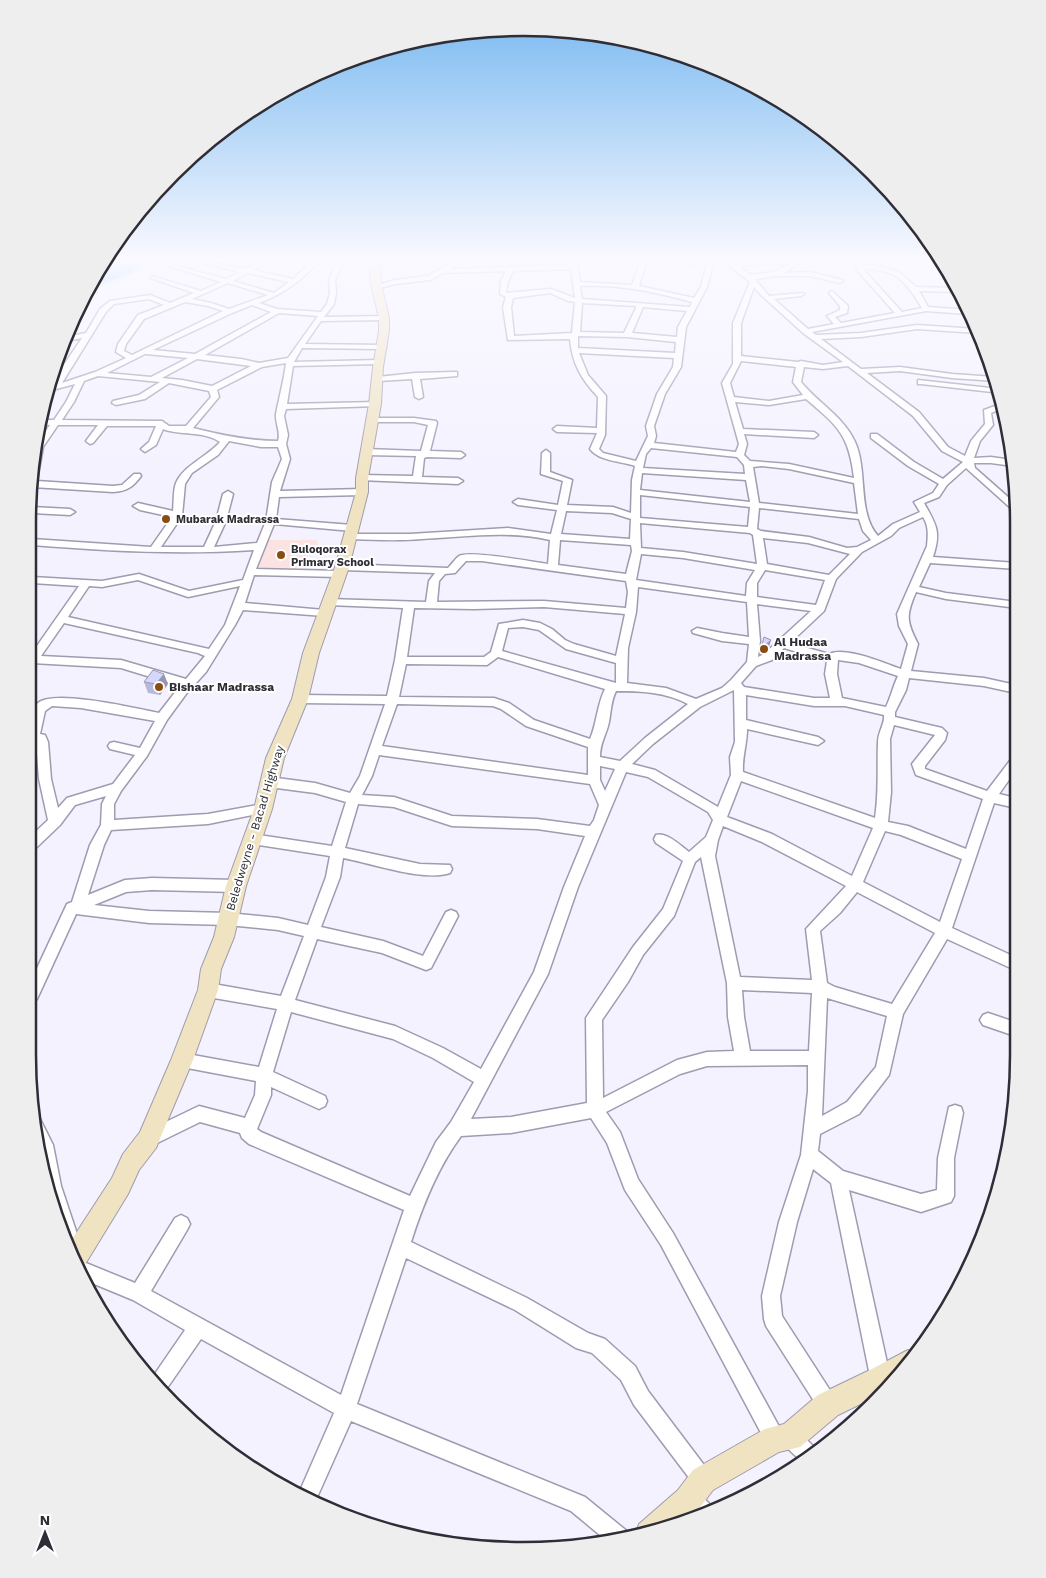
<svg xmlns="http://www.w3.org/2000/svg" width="1046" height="1578" viewBox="0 0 1046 1578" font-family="'Work Sans',sans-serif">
<rect width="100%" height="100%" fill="#f4f2ff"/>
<polygon fill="#fde2e2" points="267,540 317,540 318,543 313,555 303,557 295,570 255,569 258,556"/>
<polygon fill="#bef1c6" points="149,260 164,260 150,268 85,294 90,287 93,288 129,274"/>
<polygon fill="#68bcfd" points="108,260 149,260 129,274 92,288 90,287 103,268 107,266 105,265"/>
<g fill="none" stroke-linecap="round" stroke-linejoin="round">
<g stroke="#9f9bb0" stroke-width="3">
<g id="street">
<path d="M192,260C210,260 226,268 244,268C252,269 259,260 270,260L253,270L293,279L313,260H320C303,280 283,294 259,303L277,309L321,312L327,304L330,293L329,280L338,260H344L335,280L336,293L334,304L324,317L387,316L388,318L384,320L321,321L305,344L382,345L386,347L382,349L302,348L294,362L379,360L383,362L379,364L293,366L287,404L375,402H378V406L286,409L284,416L288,435L286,444L290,459L280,491L362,489L367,492L362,495L279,497L276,519L352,525L357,528L352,531L274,524L256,569L339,571L344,574L339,577L254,575L245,603L324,610L329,613L324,616L243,610L235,625L206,672L186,694L167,720L147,756L121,791L114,804V820L208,814L263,804L267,806L269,809L267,812L208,824L111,830L104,845L88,895L125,880L152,878L236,880L241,882L243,886L241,890L236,892L152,890L126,892L94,905L149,911L228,913L278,918L308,925L326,877L330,856L252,844L247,843L245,839L247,835L252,834L332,846L346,802L315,793L269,787L265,785L263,782L265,779L269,777L315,783L350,793L360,776L385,704L300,703L294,699L300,695L387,696L395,660L403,608L328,605L323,602L328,599L426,602L429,581L435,573L342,570L337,567L342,564L448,568C452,564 455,559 459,556C469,550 534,562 548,564L550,540C507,530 465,537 422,539C399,541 375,540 352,539L349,538V534H410L508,528L551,534L557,510L518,505L513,502L518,499L558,505L563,481L541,474L542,453L546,450L550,453V472L572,480L567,505L613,507L631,513L632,480L635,466C620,461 599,461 590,449L597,433L557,432L553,429L557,426L597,428L598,397C581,379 572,363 570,339L508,340L503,307L506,297L500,294L501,281L506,271L443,273L430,280L395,284L376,289L373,287L374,286L395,280L428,276L455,260H463L450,269L570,265V260H576L580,282L632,285L641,260H647L639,286L694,298L701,287L707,263L692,264L679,260H714L707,287L686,327L681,367L665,394L654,426L656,436L654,443L736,452L739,444L722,383L733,364V323L750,282L722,260H730L734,263L756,260H816L798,264L784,273L810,272L842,280L843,281L840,283L810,276H775L755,279L769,296L803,293L804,294L801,296L774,299L808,329L834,324L827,316L840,310V306L829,293L832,291L848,306L847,313L835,317L841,323L895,313L857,270L856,261H860L862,265H875L899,272L916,287L957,288L960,292L919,291L928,307L970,310L973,319L967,314L926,311L812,332L816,335L861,333L917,325L977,329L978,333L917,329L861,337L821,339L861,369L900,367L952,374L995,377L997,381L952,378L900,371L867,373L919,412L948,447L965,456L971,441L985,424L984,410L1003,403L1004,408L991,413L993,425L980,441L974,458L991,457L1012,460L1013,466L991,463H974L975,468L1017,505V512L1014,511L966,468L947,485L939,497L924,503C937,526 941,532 933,557L1017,563V569L930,563L919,587L946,593L1017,602V608L946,599L916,592C906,615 906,621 918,644L911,671L984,678L1016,685V693L984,686L909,678L906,690L895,712V717L942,728L947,733L945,740L925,766V769L987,791L1012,758L1016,757V770L999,794L1016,798V808L994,803L952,928L1015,957V970L947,939L903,1014L889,1075L859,1114L820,1134L818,1151L843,1171L921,1194L937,1190L938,1158L949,1107L955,1105L961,1107L963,1113L954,1158V1196L951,1202L921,1212L849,1190L891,1381L888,1388L881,1391L874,1388L871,1381L831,1183L813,1169L797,1222L780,1296L782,1316L835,1398L838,1405L835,1412L828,1415L821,1412L766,1326L764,1319L762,1296L779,1222L801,1155L808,1091V1065L707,1066L680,1074L606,1112L620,1132L638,1179L673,1233L782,1432L790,1427L797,1430L819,1452L803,1463L783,1444L775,1449L768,1446L661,1245L625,1190L607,1143L591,1118L511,1133L461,1136C438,1167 423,1204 411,1242L527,1298L588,1333L605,1339L635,1366L648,1391L710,1473L713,1480L710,1487L703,1490L696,1487L634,1405L621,1380L592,1353L576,1348L515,1310L406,1258L357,1404L585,1497L628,1532L631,1537L607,1541L571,1511L351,1421L315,1502L299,1493L334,1413L201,1339L163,1394L150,1381L185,1330L133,1300L87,1281L54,1214L32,1120L33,1115L39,1117L53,1145L61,1186L84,1255L81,1261L135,1283L175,1218L181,1215L187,1218L190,1224L187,1230L151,1291L341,1395L404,1210L249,1144L242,1138L240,1133L200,1122L149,1147L143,1145L141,1139L143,1133L199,1106L245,1118L255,1095L256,1081L182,1067L176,1065L174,1060L176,1055L182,1053L259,1067L277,1009L208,997L203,995L201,990L203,985L208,983L281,996L304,936L278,930L228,925L149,923L76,914L37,999L32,1001V979L67,904L72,902L90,845L101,825L102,804L106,796L75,805L60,825L37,847L32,848V835L48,820L39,779L36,742H32C32,730 29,714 37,704C51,688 138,709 159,713L180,686L121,668L32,663V653L79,586L32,583V577L102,581L139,574L189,591L243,580L254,550C180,555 106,551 32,545V539L151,547L172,517L140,510L133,506L138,503L173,511C174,503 173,491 176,483C184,465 207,457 220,442C202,430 180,436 163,429L156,445L145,452L141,449L149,442L156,426H107L93,443L90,444L86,441L98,425H58L43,447L37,481L113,486L122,485L134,474H140L141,476C133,487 127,491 113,492L32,487C32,454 32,451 50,425L38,424L39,420H54L66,402L75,384L45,392L47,387L53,385L59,372L82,338L66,341V337L86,333L100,309L110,301L150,295L170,303L194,293L151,278V276L201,291L221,282L169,266V264L226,279L240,272ZM759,264H790L773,272L751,275L739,266ZM571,269L575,298L551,289L506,293L508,281L513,271ZM863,269C898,269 905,281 922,308L902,312ZM247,273L289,282L274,293L233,281ZM228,283L268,295L229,309L211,303L192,299ZM580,286C619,284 656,292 692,302L690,307L582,299ZM754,287L760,294L803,333L843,362L823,365L801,361L798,362L741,356V323ZM550,293L568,301L575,302L572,333L514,336L511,307L513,298ZM149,299L164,305L138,315L118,344L116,352L126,358L95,372L62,383L106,312L114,304ZM185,302L208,306L223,311L132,355L124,351L126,344L144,319ZM582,303L636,306V308L624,333L580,332ZM252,305L271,312L195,354L153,350L232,313ZM643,307L687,311L678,327L677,337L632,333ZM279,313L318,316L288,358L259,363L241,359L205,355ZM578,336L627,337L676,342L675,353L578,348ZM579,353L674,358L673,367L657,394L646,426L648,436L636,461L603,453L599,449L605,435L606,396L588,375ZM145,354H146L188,358L151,377L107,373ZM197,359L251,366L212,386L182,380L162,378ZM741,361L796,367L793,382L803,395L769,401L734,397L730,383ZM286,363C284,380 279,398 276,414C275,423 281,432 278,441C249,441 221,435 193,428L219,397L217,390L262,367ZM848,366L913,416L942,451L963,462L943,479L914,462L877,434H871V438L908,466L939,484L933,493L914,502L920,512L893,524L878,536C857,513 868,470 855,442C844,417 818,403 801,382L804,367L823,369ZM98,376L160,382L139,395L113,401L112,403L116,405L145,399L169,383L209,391L211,397L186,426H169L162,421L62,420L74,402L84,381ZM806,399C838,426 849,435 854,478L789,464L750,461L744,455L747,444L744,434L814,438L818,435L814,432L743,429L735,402L769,405ZM229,441L261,447H278L282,459L272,482L266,521L257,543L214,547L226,521L233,494L228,491L223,494L216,521L204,547H161L182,516L185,484L192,473L218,455ZM651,448L737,457L744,465L745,474L643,468L646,454ZM762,466L789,469L854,483L858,514L759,503L753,467ZM642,473L746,480L750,502L640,490ZM640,495L750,507L748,527L640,518ZM759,508L859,519L863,531L871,540L857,547L847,548L809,537L761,531L757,529ZM566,511L612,513L631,519L630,539L561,534ZM923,517C929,526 928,535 927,546L897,614L899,626L908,644L901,669C884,663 845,646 829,654L790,643L824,611L836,579L862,552L891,536L899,528ZM640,523L750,533L753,535L757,564L683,552L641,548ZM763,538L808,543L850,554L829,575L767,564ZM560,540L631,545L632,551L626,574L558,565ZM641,554L683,558L755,570L747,583L746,596L636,580ZM466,561H482L626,581L628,592L626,608L544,601L437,602L439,581L445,574L455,573ZM765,570L825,580L816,605L757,597V583ZM138,580L188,597L240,586L225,625L209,649L68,617L89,586L102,587ZM638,587L747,602L749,637L722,633L697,628L692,631L693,633L722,641L749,644L747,662L731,680L722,688L696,699L666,688L627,683L628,648L636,612ZM757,604L811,611L764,654L758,657L760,641ZM544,607L625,614L616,656L574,644L565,640L552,629L540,623L523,620L499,624L491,652L484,657H407L414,608L474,609ZM64,623L198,653L205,656L186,679L121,660L41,656ZM523,627L539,630L566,649L616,663V683L502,651L508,628ZM784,648L827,661L825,674L830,698H814L744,687L741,683L756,666L772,660ZM498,657L605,689C597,705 597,723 590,739L534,720L509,703L494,698L399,697L406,664L487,665ZM838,660L859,663L898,676C893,686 891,697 886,707L842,698L837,674ZM734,690L735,742L730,757L731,775L718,807L655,770L632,764L653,744L700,707ZM616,691C640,691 666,692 688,704L645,738L620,761L600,757C600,742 606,736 609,722C611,711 611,701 616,691ZM746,695L814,706H845L884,715C885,724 878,732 878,742C877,768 879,792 875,818L743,772C742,757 747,744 747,729L818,745L824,741L818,737L746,720ZM397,704L493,706L501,709L526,726L588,747V775L382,746ZM52,706L81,708L155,721L140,748L114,742L110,743L108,746L110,749L135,755L113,784L67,798L58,808L51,779L48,742L45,735L40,734L45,711ZM894,725L935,735L912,764L916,775L983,799L966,849L908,826L888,822L891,792L890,739ZM379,755L590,784L599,805L594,820L590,826L537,819L452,816L394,797L362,795L372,776ZM600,766L615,769L605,791L600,780ZM626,772L648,777L708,812L713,820L706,837L689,852C681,846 667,832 656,835L654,839L656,843L683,861L663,909L633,947L586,1018L587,1103L511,1117L471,1119L548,974L578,887ZM741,781L873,828L852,876L772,834L727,817ZM358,804L394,807L452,826L537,829L585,836L564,887L534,972L481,1069L443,1048L395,1026L295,1000L317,939L382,953L426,970L431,968L458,916L456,912L451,910L446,912L423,956L383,941L321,927L340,877L343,858C371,863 424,882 450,873L452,869L450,865L420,864L345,848ZM723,826L762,842L846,886L806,929L812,980L740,977L715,856L718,840ZM885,831L901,835L962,859L940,922L863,882ZM701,857L727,983L728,1017L734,1051L707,1052L677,1060L603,1098L602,1020L628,982L643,955L674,916L695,862ZM857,892L935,933L892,1004L835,987L827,983L820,931L840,913ZM742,990L812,993L809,1051H750L744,1017ZM827,998L887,1016L876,1067L847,1102L822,1116ZM291,1012L393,1039L433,1058L474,1082L451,1122L436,1142L410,1196L261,1132L257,1129L271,1095V1087L319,1109L325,1106L327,1101L325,1096L273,1072Z"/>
<polygon points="454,372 457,372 457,376 420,379 423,397 419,399 415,397 412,379 378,381 374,379 378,377 415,373"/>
<polygon points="918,380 999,389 1001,393 921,384 918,384"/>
<polygon points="369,418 414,418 436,421 437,423 430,451 461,452 465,455 461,458 427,457 424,458 422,477 458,478 463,481 458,484 359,480 359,476 362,475 413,476 416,456 366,455 362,452 366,449 421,451 428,425 414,422 372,422 368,420"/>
<polygon points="32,507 70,509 75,512 70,515 32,513"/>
<polygon points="988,1013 1015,1022 1015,1036 983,1025 980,1020 983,1015"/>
<path d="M688,1490C697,1493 708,1500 712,1508L692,1517L681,1507L678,1500L681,1493Z"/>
</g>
</g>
<g stroke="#9f9bb0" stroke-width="2">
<g id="secondary">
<polygon points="372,260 381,260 380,271 381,284 389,318 389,331 383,367 381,404 368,478 368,492 349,567 319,653 308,699 284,758 272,809 246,886 234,937 221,969 218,990 193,1060 156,1148 139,1170 128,1194 84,1266 80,1267 69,1244 112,1178 123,1154 140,1132 171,1060 198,990 201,969 214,937 226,886 254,809 266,758 292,699 303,653 335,567 356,492 356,478 369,404 373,367 379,331 379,318 371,284 370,271"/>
<polygon points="908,1350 915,1353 895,1382 885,1392 838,1415 800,1447 779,1452 713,1490 698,1510 690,1518 651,1534 635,1536 639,1524 678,1490 693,1470 765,1429 784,1424 818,1395 870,1370"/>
</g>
</g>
<use href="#street" fill="#fff" fill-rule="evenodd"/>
<use href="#secondary" fill="#f0e3c2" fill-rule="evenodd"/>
</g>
<g fill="#b8b9d9">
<polygon points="764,637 769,647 762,653 760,652"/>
<polygon points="144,682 168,684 160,695 148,693"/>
</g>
<g fill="#9696b0">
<polygon points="771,640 769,647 762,653 764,646"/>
<polygon points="164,674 168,684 160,695 156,684"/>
</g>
<g fill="#d6d7fc" stroke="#9696b0">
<polygon points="764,637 771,640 764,646 762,645"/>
<polygon points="153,670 164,674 156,684 144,682"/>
</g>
<linearGradient id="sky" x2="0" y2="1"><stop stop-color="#75b7f0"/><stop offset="0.54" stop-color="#faf9ff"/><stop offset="1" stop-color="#faf9ff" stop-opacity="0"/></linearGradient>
<rect width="1046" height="481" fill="url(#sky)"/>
<g fill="#8b4c11" stroke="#fff" stroke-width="2">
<circle cx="166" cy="519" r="5"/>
<circle cx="281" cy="555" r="5"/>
<circle cx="764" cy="649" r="5"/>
<circle cx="159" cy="687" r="5"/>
</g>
<g text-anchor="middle" stroke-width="4" stroke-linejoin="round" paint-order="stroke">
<g font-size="11" font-weight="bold" fill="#2f2d35" stroke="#fff" text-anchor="start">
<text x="176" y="523">Mubarak Madrassa</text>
<text x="291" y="553">Buloqorax<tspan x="291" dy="13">Primary School</tspan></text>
</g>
<g font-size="12" font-weight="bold" fill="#2f2d35" stroke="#fff" text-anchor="start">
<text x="774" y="646">Al Hudaa<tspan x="774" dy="14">Madrassa</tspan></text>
<text x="169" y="691">Bishaar Madrassa</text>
</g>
<g font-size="12" fill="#2f2d35" stroke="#fff">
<text transform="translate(255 828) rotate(-73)" y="4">Beledweyne - Bacad Highway</text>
</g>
</g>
<path d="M0 0H1046V1578H0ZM523 36H523A487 487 0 0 1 1010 523V1055A487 487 0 0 1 523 1542H523A487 487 0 0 1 36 1055V523A487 487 0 0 1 523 36Z" fill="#eeeeef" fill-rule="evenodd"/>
<path fill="none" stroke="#2f2d35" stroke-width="2.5" d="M523 36H523A487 487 0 0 1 1010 523V1055A487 487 0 0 1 523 1542H523A487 487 0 0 1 36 1055V523A487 487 0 0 1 523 36Z"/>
<g transform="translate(45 1533)" stroke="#ffffff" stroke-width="4" paint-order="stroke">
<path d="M0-4L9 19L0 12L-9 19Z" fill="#2f2d35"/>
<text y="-8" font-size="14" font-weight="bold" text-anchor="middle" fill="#2f2d35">N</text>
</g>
</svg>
